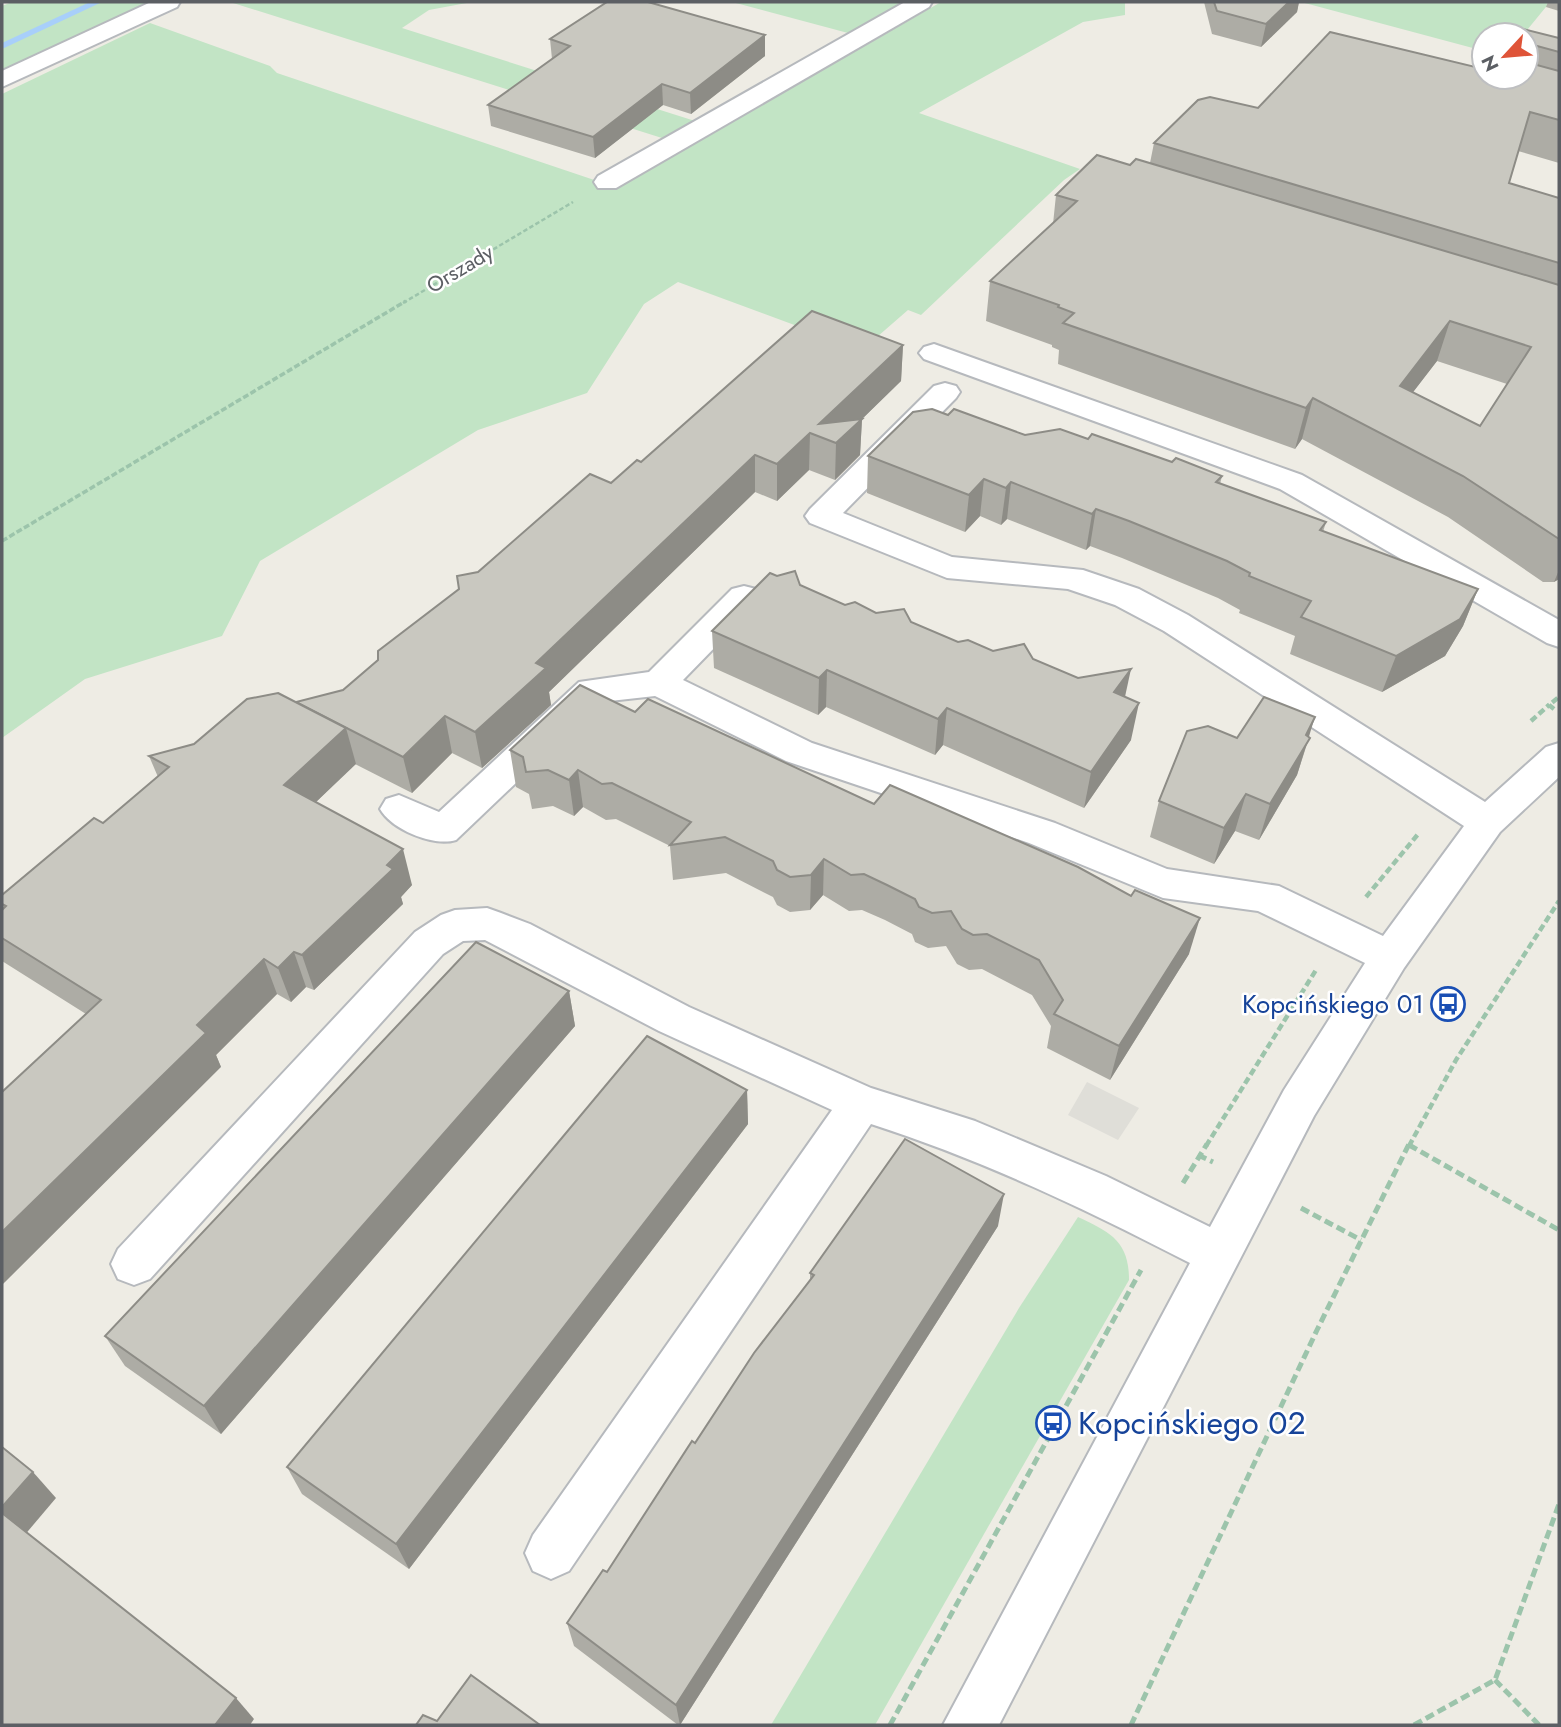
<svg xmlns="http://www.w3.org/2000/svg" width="1561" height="1727" viewBox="0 0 1561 1727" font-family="Jost,sans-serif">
<rect width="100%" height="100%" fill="#eeece4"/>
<polygon fill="#dfded8" points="1087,1082 1139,1108 1118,1140 1068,1115"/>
<g fill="#c2e4c5">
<polygon points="12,2 159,2 2,76 2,6"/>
<polygon points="230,2 472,2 429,10 402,28 695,121 662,138"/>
<polygon points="732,2 904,2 848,33"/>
<polygon points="941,2 1125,2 1125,15 1083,22 919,113 1080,169 1064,180 921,315 908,310 862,350 678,282 644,304 587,393 478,430 260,561 222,636 85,679 2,738 2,94 150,23 270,66 277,73 618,188"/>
<polygon points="1301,2 1550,2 1523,35 1484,35 1484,51"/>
<path d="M1078,1217C1110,1232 1129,1241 1129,1280L875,1725H771L1019,1308Z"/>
</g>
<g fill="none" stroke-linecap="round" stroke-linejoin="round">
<polygon fill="#a8cffa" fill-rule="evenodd" points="90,2 102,2 2,49 2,43"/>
<g stroke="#b6b9bd" stroke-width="4">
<g id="minor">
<polygon points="151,2 180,2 177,7 2,87 2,71"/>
<polygon points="905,2 932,2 929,7 616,188 598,188 594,182 598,176"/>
<polygon points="934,344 1302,475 1559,620 1559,647 1547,643 1280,489 924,359 919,353 924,347"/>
<path d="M945,383L956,386L960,392L956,398L843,513L952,557L1083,570L1139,589L1188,615L1485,802L1546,747L1559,743V777L1500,832L1404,968L1314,1116L999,1725H943L1190,1263C1085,1209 983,1160 871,1124L569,1571L551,1579L533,1571L525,1553L533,1535L832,1110L659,1031L485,940L463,941L443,954L150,1279L134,1285L118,1279L111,1264L118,1249L415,932L441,915L455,910L487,908L501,913L530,924L689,1007L871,1088L975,1121L1106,1176L1210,1227L1284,1090L1365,963L1258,911L1163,898L1029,843L786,761L655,696L601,702L456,840C434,847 392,830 380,809L386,799L399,795L439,812L579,682L649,672L732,589L744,586L756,589L761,597L756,605L683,680L812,743L1055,823L1167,869L1279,886L1383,936L1464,826L1164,631L1115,605L1068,589L947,578L810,523L805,516L810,509L934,386Z"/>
</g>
</g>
<polyline stroke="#9cc4ab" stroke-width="2.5" stroke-dasharray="4.5 2.5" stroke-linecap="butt" points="403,303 573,202"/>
<polyline stroke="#9cc4ab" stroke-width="3.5" stroke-dasharray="6 2.5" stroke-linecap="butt" points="2,541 406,301"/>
<g stroke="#9cc4ab" stroke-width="4.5" stroke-dasharray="7 3.5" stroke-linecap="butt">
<polyline points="1554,709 1549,705 1559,697"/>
<polyline points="1531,721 1549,705"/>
<polyline points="1366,897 1419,833"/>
<polyline points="1206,1146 1316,970"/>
<polyline points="1409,1146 1456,1060 1559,901"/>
</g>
<g stroke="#9cc4ab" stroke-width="5" stroke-dasharray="9 4.5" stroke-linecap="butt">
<polyline points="1409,1145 1559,1230"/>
<polyline points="1198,1155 1213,1162"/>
<polyline points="1183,1183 1207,1144"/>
<polyline points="1301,1208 1361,1240"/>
<polyline points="1495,1680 1539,1725"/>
<polyline points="890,1725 1141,1270"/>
<polyline points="1131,1725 1317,1330 1409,1144"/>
<polyline points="1414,1725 1495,1680 1559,1504"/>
</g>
<use href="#minor" fill="#fff" fill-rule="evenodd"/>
</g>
<g fill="#adaca5" fill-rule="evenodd">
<polygon points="1204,2 1299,2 1297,12 1261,47 1212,34"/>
<polygon points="1548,2 1559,2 1559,11 1546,7"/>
<polygon points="765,35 765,56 691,114 663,105 595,158 491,126 488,105 552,59 550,39"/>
<path d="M1526,35L1559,38V163L1518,151L1509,183L1559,198V579L1554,582H1543L1448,517L1302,439L1295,449L1058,364L1059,350L1052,347V345L986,321L990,281L1053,224L1056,195L1130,165L1150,163L1154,143L1258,108L1475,67L1526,77ZM1437,361L1507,384L1480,426L1413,392Z"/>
<polygon points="903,345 901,381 862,419 860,455 835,480 809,470 777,501 755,492 549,692 551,705 482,768 452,753 412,793 355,764 316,802 412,885 401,897 403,904 314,990 306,987 291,1002 277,994 216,1055 221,1067 86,1014 2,961 2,895 103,823 158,777 149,756 194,744 296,703 343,690 478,572 641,462"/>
<polygon points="948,415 1025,435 1088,439 1222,476 1220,484 1326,522 1323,532 1478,589 1463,626 1445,656 1382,692 1290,654 1295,636 1239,613 1240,610 1218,598 1122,558 1090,546 1086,550 1007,519 1001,525 980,516 965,532 867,493 868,456"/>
<polygon points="800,585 845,605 911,622 958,642 993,651 1033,659 1125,697 1131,740 1084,808 943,745 935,755 826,707 818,715 714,668 712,631"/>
<polygon points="635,712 1189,954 1110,1080 1047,1048 1051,1026 1032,995 982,969 969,970 957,964 946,946 928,948 915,942 912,934 885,920 862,910 849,911 823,895 810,910 790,912 777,905 773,897 726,873 673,880 670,846 616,819 606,820 583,807 574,816 553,806 532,809 529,794 516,787 510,750"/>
<polygon points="1237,738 1309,738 1297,775 1259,840 1235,831 1214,864 1150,837 1159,801"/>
<polygon points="569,991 575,1026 221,1434 125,1366 105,1336"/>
<polygon points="747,1090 748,1124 409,1569 302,1494 287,1467"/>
<polygon points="998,1226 680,1725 678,1725 574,1646 567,1623 607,1572 695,1443 810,1280 810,1273"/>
</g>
<g fill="#8d8c86">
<polygon points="1289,2 1299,2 1297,12 1261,47 1266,24"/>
<polygon points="765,35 765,56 691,114 690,93"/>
<polygon points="662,84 663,105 595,158 593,137"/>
<polygon points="1450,321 1437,361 1387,426 1400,386"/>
<polygon points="903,345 901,381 862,419 860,455 835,480 836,443 819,424"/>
<polygon points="1313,398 1302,439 1295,449 1306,408"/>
<polygon points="810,433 809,470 777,501 777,464"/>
<polygon points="755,455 755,492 549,692 551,705 482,768 475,732 536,663"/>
<polygon points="984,479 980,516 965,532 969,495"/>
<polygon points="1011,482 1007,519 1001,525 1006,488"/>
<polygon points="1096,509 1090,546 1086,550 1092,514"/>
<polygon points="1559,570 1559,579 1554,582"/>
<polygon points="1478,589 1463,626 1445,656 1382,692 1396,656"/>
<polygon points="1131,669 1123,706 1114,692"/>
<polygon points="827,670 826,707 818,715 819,678"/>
<polygon points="1139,703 1131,740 1084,808 1091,772"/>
<polygon points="947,708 943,745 935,755 938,719"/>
<polygon points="445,716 452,753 412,793 403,757"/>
<polygon points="1315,717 1297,775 1259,840 1270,804"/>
<polygon points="346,728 356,764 296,821 284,785"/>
<polygon points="578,770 583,807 574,816 569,780"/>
<polygon points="1246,794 1235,831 1214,864 1224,828"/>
<polygon points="403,849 412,885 401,897 403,904 314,990 302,955"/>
<polygon points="824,859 823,895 810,910 811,875"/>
<polygon points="1200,918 1189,954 1110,1080 1119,1046"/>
<polygon points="294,952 306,987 291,1002 278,968"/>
<polygon points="264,959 277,994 216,1055 221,1067 2,1285 2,1232 197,1025"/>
<polygon points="569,991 575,1026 221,1434 204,1406"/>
<polygon points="747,1090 748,1124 409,1569 396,1544"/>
<polygon points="1004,1194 998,1226 680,1725 676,1705"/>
<polygon points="33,1472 56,1498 23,1537 2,1514 2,1507"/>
<polygon points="236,1698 254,1719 250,1725 215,1725"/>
</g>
<g fill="#c9c8c0" stroke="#8d8c86" stroke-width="2" fill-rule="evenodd">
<polygon points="607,2 648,2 765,35 690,93 662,84 593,137 488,105 570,46 550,39"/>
<polygon points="1214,2 1289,2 1266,24 1217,11"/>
<polygon points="1511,26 1559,38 1559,52 1526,43 1526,35 1502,35"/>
<polygon points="1330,32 1475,67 1484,56 1484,77 1526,77 1526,62 1559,71 1559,120 1530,112 1509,183 1559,198 1559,263 1154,143 1198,100 1210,97 1258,108"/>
<path d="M1097,155L1130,165L1136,159L1559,285V539L1463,476L1313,398L1306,408L1063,323L1074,313L1058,307L1059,305L990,281L1077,201L1056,195ZM1450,321L1531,347L1480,426L1400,386Z"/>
<polygon points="812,311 903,345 819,424 862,419 836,443 810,433 777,464 755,455 536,663 546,668 475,732 445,716 403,757 296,702 343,690 378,660 378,651 459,589 457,576 478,572 590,474 611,483 637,460 641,462"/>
<polygon points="932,409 948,415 954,409 1025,435 1060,429 1088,439 1092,434 1172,462 1176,458 1222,476 1216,482 1326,522 1320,530 1478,589 1460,619 1396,656 1301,617 1311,601 1249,576 1250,573 1227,561 1129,521 1096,509 1092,514 1011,482 1006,488 984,479 969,495 868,456 913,412"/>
<polygon points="795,571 800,585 845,605 855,602 876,613 904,609 911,622 958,642 968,640 993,651 1024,644 1033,659 1078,678 1131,669 1114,692 1139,703 1091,772 947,708 938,719 827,670 819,678 712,631 770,573 777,576"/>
<polygon points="580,685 635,712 648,699 874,804 890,785 1078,867 1131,896 1135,890 1200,918 1119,1046 1054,1014 1063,1000 1039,960 987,934 973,935 962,929 951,911 932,913 919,907 915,899 887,885 864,874 851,875 824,859 811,875 790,877 777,870 773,861 725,837 670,845 691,822 612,783 602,784 578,770 569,780 548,770 526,772 523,757 510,750"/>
<polygon points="278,693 346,728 284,785 403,849 387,865 393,869 302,955 294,952 278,968 264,959 197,1025 206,1033 2,1232 2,1092 101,1000 2,938 2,910 6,906 2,904 2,895 94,818 103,823 169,767 149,756 194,744 247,699"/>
<polygon points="1264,697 1315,717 1306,735 1310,738 1270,804 1246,794 1224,828 1159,801 1187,731 1208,726 1237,738"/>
<polygon points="476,942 569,991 204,1406 105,1336"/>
<polygon points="647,1036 747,1090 396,1544 287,1467"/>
<polygon points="905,1139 1004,1194 676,1705 567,1623 603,1570 607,1572 692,1441 695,1443 754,1353 814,1275 810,1273"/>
<polygon points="2,1447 33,1472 2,1507"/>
<polygon points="2,1513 236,1698 215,1725 2,1725"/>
<polygon points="471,1675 540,1725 416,1725 423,1715 437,1721"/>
</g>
<defs>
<g id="bus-ring" transform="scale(1.75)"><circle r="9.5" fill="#fff" stroke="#1a4fb4" stroke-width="1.5"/><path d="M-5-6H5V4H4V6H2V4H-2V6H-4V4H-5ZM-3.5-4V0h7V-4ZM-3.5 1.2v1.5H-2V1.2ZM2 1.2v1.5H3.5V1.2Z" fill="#1a4fb4"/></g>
</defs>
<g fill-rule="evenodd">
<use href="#bus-ring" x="1448" y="1004"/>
<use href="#bus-ring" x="1053" y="1423"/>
</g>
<g text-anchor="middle" stroke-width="5" stroke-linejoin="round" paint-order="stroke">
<g font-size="21" fill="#5c5f64" stroke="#fff">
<text transform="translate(460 269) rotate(-31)" y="7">Orszady</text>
</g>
<g font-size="26" fill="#164399" stroke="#fff" text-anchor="end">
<text x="1424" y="1013">Kopcińskiego 01</text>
</g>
<g font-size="32" fill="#164399" stroke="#fff" text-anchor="start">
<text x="1078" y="1434">Kopcińskiego 02</text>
</g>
</g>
<rect width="1561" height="1727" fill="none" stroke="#5c5f64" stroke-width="7"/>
<g transform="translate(1505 56) rotate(244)"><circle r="33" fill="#ffffff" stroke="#bebfc1" stroke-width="2"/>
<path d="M0-5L12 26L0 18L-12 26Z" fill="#df5438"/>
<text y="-10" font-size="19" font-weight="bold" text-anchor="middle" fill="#5c5f64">N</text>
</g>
</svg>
